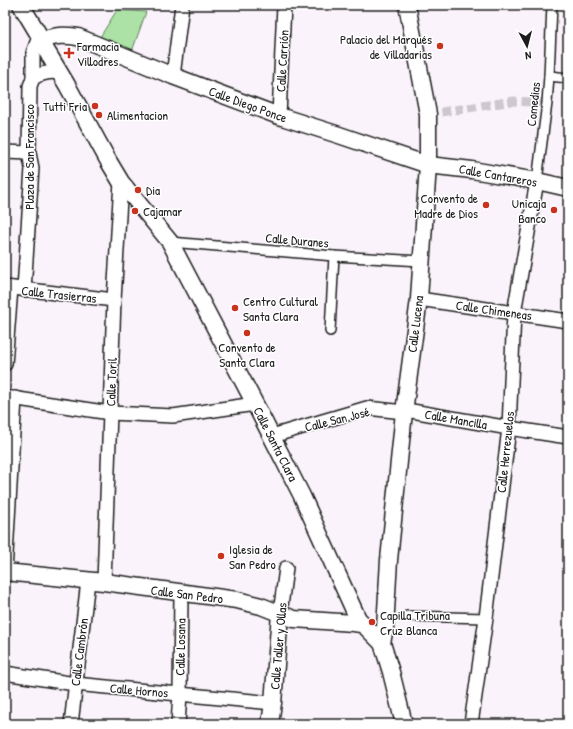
<svg xmlns="http://www.w3.org/2000/svg" width="573" height="729" viewBox="0 0 573 729" font-family="'Patrick Hand',sans-serif">
<rect width="100%" height="100%" fill="#fbf3fb"/>
<filter id="ink" filterUnits="userSpaceOnUse"><feTurbulence type="fractalNoise" baseFrequency=".025" numOctaves="2"/><feDisplacementMap in="SourceGraphic" scale="8" xChannelSelector="R" yChannelSelector="G"/><feConvolveMatrix kernelMatrix="1 2 1 2 8 2 1 2 1" color-interpolation-filters="sRGB"/></filter>
<g filter="url(#ink)">
<polygon fill="#ace2a5" stroke="#647f60" points="117,10 146,12 130,57 95,45"/>
<g fill="none" stroke-linecap="round" stroke-linejoin="round">
<polyline stroke="#cec8ce" stroke-width="9" stroke-dasharray="9 4.5" stroke-linecap="butt" points="428,114 514,101 547,103"/>
<g stroke="#1c1c1c" stroke-width="12">
<g id="pedestrian">
<polyline points="549,76 568,78"/>
<polyline points="537,181 547,103 549,76 552,5"/>
<polyline points="170,242 334,256 421,261"/>
<polyline points="330,331 334,256"/>
<polyline points="407,616 486,618"/>
</g>
</g>
<g stroke="#1c1c1c" stroke-width="16">
<g id="minor">
<polyline points="173,76 182,5"/>
<polyline points="33,78 33,53 37,42 42,40"/>
<polyline points="279,116 284,5"/>
<polyline points="5,152 29,153"/>
<polyline points="5,287 114,300"/>
<path d="M24,290L32,168L29,153L30,86L33,78C42,73 50,71 61,73"/>
<polyline points="419,299 568,321"/>
<polyline points="5,364 11,288"/>
<polyline points="5,397 110,413 173,416 255,404"/>
<polyline points="272,436 367,408 404,412 412,411 509,428 568,437"/>
<polyline points="5,572 15,398"/>
<polyline points="104,582 114,300 121,182"/>
<polyline points="280,614 286,568"/>
<polyline points="5,673 75,684 273,703"/>
<polyline points="71,724 88,581"/>
<polyline points="178,724 180,694 181,593"/>
<polyline points="471,724 486,618 509,428 514,313 537,181"/>
</g>
</g>
<g stroke="#1c1c1c" stroke-width="19">
<g id="tertiary">
<polyline points="21,5 42,40 46,50 67,85 109,162 121,182 170,242 255,404 302,496 358,619 382,643 391,672 404,724"/>
<path d="M42,40C56,35 64,35 78,37L173,76L279,116L339,135L428,165L472,170L537,181L568,188"/>
<polyline points="5,572 104,582 237,600 261,606 294,619 354,623 361,624 367,627"/>
<polyline points="382,643 385,628 389,560 404,412 419,299 428,165 428,114 407,5"/>
<polyline points="270,724 273,703 280,614"/>
</g>
</g>
<use href="#pedestrian" stroke="#fff" stroke-width="9"/>
<use href="#minor" stroke="#fff" stroke-width="13"/>
<use href="#tertiary" stroke="#fff" stroke-width="16"/>
</g>
</g>
<g fill="#c8321e" stroke="#fff" stroke-width="1.5">
<circle cx="440" cy="46" r="4"/>
<path d="M67 47h4v4h4v4h-4v4h-4v-4h-4v-4h4z"/>
<circle cx="95" cy="106" r="4"/>
<circle cx="99" cy="115" r="4"/>
<circle cx="138" cy="190" r="4"/>
<circle cx="486" cy="205" r="4"/>
<circle cx="554" cy="210" r="4"/>
<circle cx="135" cy="211" r="4"/>
<circle cx="235" cy="308" r="4"/>
<circle cx="247" cy="333" r="4"/>
<circle cx="221" cy="556" r="4"/>
<circle cx="372" cy="622" r="4"/>
</g>
<g text-anchor="middle" stroke-width="3" stroke-linejoin="round" paint-order="stroke">
<g font-size="13" fill="#1c1c1c" stroke="#fff" text-anchor="start">
<text x="432" y="44" text-anchor="end">Palacio del Marqués<tspan x="432" dy="15">de Villadarias</tspan></text>
<text x="77" y="51">Farmacia<tspan x="77" dy="15">Villodres</tspan></text>
<text x="87" y="111" text-anchor="end">Tutti Fria</text>
<text x="107" y="120">Alimentacion</text>
<text x="146" y="195">Dia</text>
<text x="478" y="203" text-anchor="end">Convento de<tspan x="478" dy="15">Madre de Dios</tspan></text>
<text x="546" y="208" text-anchor="end">Unicaja<tspan x="546" dy="15">Banco</tspan></text>
<text x="143" y="216">Cajamar</text>
<text x="243" y="306">Centro Cultural<tspan x="243" dy="15">Santa Clara</tspan></text>
<text x="247" y="352" text-anchor="middle">Convento de<tspan x="247" dy="15">Santa Clara</tspan></text>
<text x="229" y="554">Iglesia de<tspan x="229" dy="15">San Pedro</tspan></text>
<text x="380" y="620">Capilla Tribuna<tspan x="380" dy="15">Cruz Blanca</tspan></text>
</g>
<g font-size="13" fill="#1c1c1c" stroke="#fff">
<text transform="translate(282 61) rotate(-87)" y="5">Calle Carrión</text>
<text transform="translate(248 104) rotate(20)" y="5">Calle Diego Ponce</text>
<text transform="translate(533 104) rotate(-84)" y="5">Comedias</text>
<text transform="translate(29 157) rotate(-90)" y="5">Plaza de San Francisco</text>
<text transform="translate(498 175) rotate(10)" y="5">Calle Cantareros</text>
<text transform="translate(297 240) rotate(5)" y="5">Calle Duranes</text>
<text transform="translate(59 294) rotate(6)" y="5">Calle Trasierras</text>
<text transform="translate(494 310) rotate(8)" y="5">Calle Chimeneas</text>
<text transform="translate(415 324) rotate(-83)" y="5">Calle Lucena</text>
<text transform="translate(111 382) rotate(-88)" y="5">Calle Toril</text>
<text transform="translate(337 419) rotate(-14)" y="5">Calle San José</text>
<text transform="translate(456 419) rotate(10)" y="5">Calle Mancilla</text>
<text transform="translate(276 444) rotate(63)" y="5">Calle Santa Clara</text>
<text transform="translate(505 452) rotate(-84)" y="5">Calle Herrezuelos</text>
<text transform="translate(187 594) rotate(7)" y="5">Calle San Pedro</text>
<text transform="translate(278 646) rotate(-85)" y="5">Calle Taller y Ollas</text>
<text transform="translate(180 647) rotate(-89)" y="5">Calle Losana</text>
<text transform="translate(79 652) rotate(-83)" y="5">Calle Cambrón</text>
<text transform="translate(139 690) rotate(5)" y="5">Calle Hornos</text>
</g>
</g>
<rect width="573" height="729" fill="none" stroke="#fff" stroke-width="20"/>
<rect x="10" y="10" width="553" height="709" fill="none" stroke="#1c1c1c" stroke-width="1.5" filter="url(#ink)"/>
<g transform="translate(527 46) rotate(173)" stroke="#ffffff" stroke-width="3" paint-order="stroke">
<path d="M0-3L7 15L0 10L-7 15Z" fill="#1c1c1c"/>
<text y="-6" font-size="11" font-weight="bold" text-anchor="middle" fill="#1c1c1c">N</text>
</g>
</svg>
